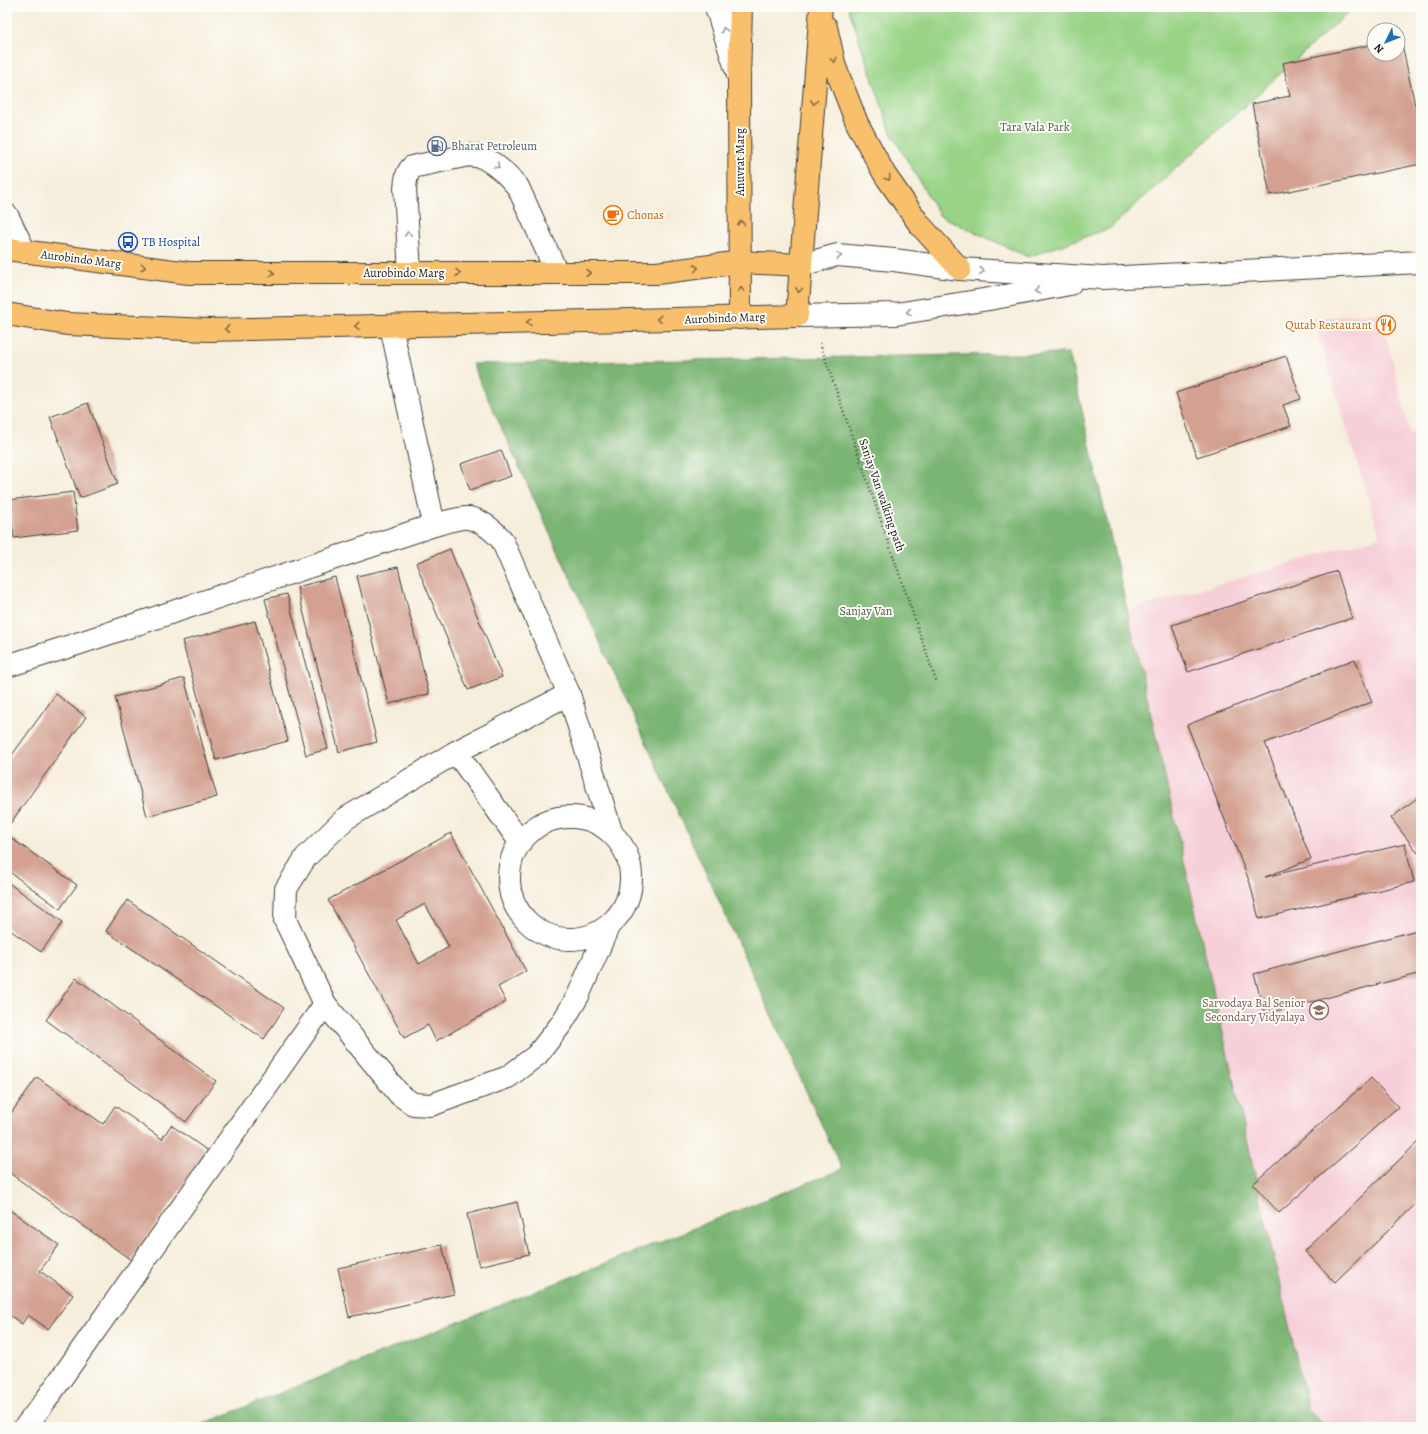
<svg xmlns="http://www.w3.org/2000/svg" width="1428" height="1434" viewBox="0 0 1428 1434" font-family="Alegreya,serif">
<rect width="100%" height="100%" fill="#fdfcf7"/>
<filter id="ink" filterUnits="userSpaceOnUse"><feTurbulence type="fractalNoise" baseFrequency=".025" numOctaves="2"/><feDisplacementMap in="SourceGraphic" scale="8" xChannelSelector="R" yChannelSelector="G"/><feConvolveMatrix kernelMatrix="1 2 1 2 8 2 1 2 1" color-interpolation-filters="sRGB"/></filter>
<filter id="wash" filterUnits="userSpaceOnUse"><feTurbulence type="fractalNoise" baseFrequency=".012" numOctaves="4" result="noise"/><feDisplacementMap in="SourceGraphic" scale="16" xChannelSelector="R" yChannelSelector="G"/><feGaussianBlur stdDeviation="0.9" result="paint"/><feColorMatrix in="noise" values="0 0 0 0 0 0 0 0 0 0 0 0 0 0 0 0 0 1.4 0 .05"/><feComposite in="paint" operator="in"/></filter>
<g filter="url(#wash)">
<rect width="100%" height="100%" fill="#f6eedc"/>
<polygon fill="#f6cfd8" points="1381,312 1410,434 1421,432 1421,1427 1323,1427 1308,1409 1127,611 1380,537 1313,319"/>
<polygon fill="#98d386" stroke="#5a7851" points="848,7 1354,7 1110,228 1028,257 940,216 891,133"/>
<polygon fill="#7ab573" stroke="#4b6848" points="1069,353 1308,1409 1323,1427 195,1427 842,1169 472,364"/>
<g id="blocks">
<g fill="#d3a091" fill-rule="evenodd">
<polygon points="1401,39 1421,134 1421,164 1270,195 1252,104 1290,96 1283,63 1374,44 1374,54 1398,54 1398,40"/>
<polygon points="1286,356 1301,399 1283,405 1291,426 1197,457 1176,393"/>
<polygon points="88,403 118,484 80,498 50,417"/>
<polygon points="501,450 511,476 470,490 461,464"/>
<polygon points="73,492 78,530 14,538 9,500"/>
<polygon points="450,549 502,677 468,690 416,563"/>
<polygon points="398,567 429,694 389,704 357,576"/>
<polygon points="1337,571 1352,618 1188,672 1172,625"/>
<polygon points="335,577 377,742 339,752 297,587"/>
<polygon points="287,594 328,749 306,755 265,599"/>
<polygon points="255,621 288,741 216,760 182,641"/>
<polygon points="1355,659 1372,702 1265,743 1311,859 1265,877 1405,844 1414,882 1259,919 1250,883 1187,725"/>
<polygon points="184,678 217,797 147,816 115,697"/>
<polygon points="56,694 86,717 7,828 7,762"/>
<polygon points="1421,795 1421,851 1418,853 1391,818"/>
<path d="M451,833L526,971L498,987L506,1002L436,1041L428,1025L404,1038L328,900ZM425,904L449,947L419,964L396,920Z"/>
<polygon points="7,835 77,885 60,909 7,870"/>
<polygon points="7,882 63,922 41,952 7,928"/>
<polygon points="127,900 284,1008 264,1039 106,931"/>
<polygon points="1421,929 1421,973 1265,1014 1254,974"/>
<polygon points="76,978 216,1081 186,1122 46,1020"/>
<polygon points="37,1077 103,1124 115,1106 162,1139 171,1125 208,1151 131,1260 7,1171 7,1119"/>
<polygon points="1371,1078 1398,1107 1279,1213 1253,1184"/>
<polygon points="1421,1139 1421,1199 1335,1282 1305,1251"/>
<polygon points="517,1202 529,1254 479,1266 467,1214"/>
<polygon points="7,1208 59,1245 40,1271 73,1295 48,1329 28,1315 22,1324 7,1313"/>
<polygon points="442,1245 454,1294 349,1317 338,1268"/>
</g>
</g>
</g>
<g filter="url(#ink)">
<use href="#blocks" fill-opacity="0" stroke="#3d3c39" stroke-width="1"/>
<g fill="none" stroke-linecap="round" stroke-linejoin="round">
<g stroke="#3d3c39" stroke-width="24">
<g id="minor">
<polyline points="716,7 738,75"/>
<polyline points="7,215 25,252"/>
<polyline points="801,265 837,255 894,260 960,269 1103,278 1421,262"/>
<path d="M410,273L405,188C406,180 406,173 412,167L469,155L483,157L495,165L506,174L518,187L557,273"/>
<polyline points="797,316 896,314 989,299 1070,284"/>
<path d="M434,525C442,523 461,517 468,518C482,520 493,530 502,540L569,694L456,752L520,842"/>
<polyline points="7,666 80,643 434,525 391,326"/>
<polyline points="569,694 611,831"/>
<circle cx="570" cy="878" r="61"/>
<polyline points="325,1004 285,920 286,889 306,857 345,819 456,752"/>
<polyline points="25,1427 46,1400 325,1004 400,1095 413,1104 431,1105 508,1077 537,1055 562,1023 578,996 608,927"/>
</g>
</g>
<g stroke="#3d3c39" stroke-width="24">
<g id="highway">
<polyline points="826,27 835,67 857,123 885,175 920,225 960,269"/>
<polyline points="7,249 189,273 657,273 741,262 801,265"/>
<polyline points="7,314 67,324 209,330 797,316 821,7"/>
<polyline points="740,318 739,80 741,7"/>
</g>
</g>
<polyline stroke="#3d3c39" stroke-width="2.5" stroke-dasharray="1 3" stroke-linecap="butt" points="820,343 936,681"/>
<use href="#minor" stroke="#fff" stroke-width="22"/>
<use href="#highway" stroke="#f8bf6c" stroke-width="22"/>
</g>
<defs><path id="oneway-chevron" d="M-2-3.5L2.5 0L-2 3.5" fill="none" stroke-width="1.6" stroke-linecap="round" stroke-linejoin="round"/></defs>
<g stroke="#999">
<use href="#oneway-chevron" transform="translate(724 30) rotate(-108)"/>
<use href="#oneway-chevron" transform="translate(497 166) rotate(38)"/>
<use href="#oneway-chevron" transform="translate(408 234) rotate(-93)"/>
<use href="#oneway-chevron" transform="translate(839 256) rotate(-2)"/>
<use href="#oneway-chevron" transform="translate(982 271) rotate(4)"/>
<use href="#oneway-chevron" transform="translate(1037 291) rotate(169)"/>
<use href="#oneway-chevron" transform="translate(909 312) rotate(171)"/>
</g>
<g stroke="#8a6e44">
<use href="#oneway-chevron" transform="translate(834 60) rotate(76)"/>
<use href="#oneway-chevron" transform="translate(814 102) rotate(94)"/>
<use href="#oneway-chevron" transform="translate(888 178) rotate(57)"/>
<use href="#oneway-chevron" transform="translate(741 223) rotate(-90)"/>
<use href="#oneway-chevron" transform="translate(143 267) rotate(7)"/>
<use href="#oneway-chevron" transform="translate(696 268) rotate(-7)"/>
<use href="#oneway-chevron" transform="translate(272 273)"/>
<use href="#oneway-chevron" transform="translate(458 273)"/>
<use href="#oneway-chevron" transform="translate(588 273)"/>
<use href="#oneway-chevron" transform="translate(741 290) rotate(-89)"/>
<use href="#oneway-chevron" transform="translate(799 290) rotate(95)"/>
<use href="#oneway-chevron" transform="translate(659 319) rotate(179)"/>
<use href="#oneway-chevron" transform="translate(529 322) rotate(179)"/>
<use href="#oneway-chevron" transform="translate(357 326) rotate(179)"/>
<use href="#oneway-chevron" transform="translate(227 329) rotate(179)"/>
</g>
</g>
<defs>
<g id="fuel-ring" transform="scale(1)"><circle r="9.5" fill="#fdfcf7" stroke="#5c6f8a" stroke-width="1.5"/><path d="M-5.5-6h7V0h2V4h1.3V-2.5L3-4.5l.8-.8L6-3V5H2.5V1h-1V6h-7ZM-4.2-4.7v3.2H.2V-4.7Z" fill="#5c6f8a"/></g>
<g id="cafe-ring" transform="scale(1)"><circle r="9.5" fill="#fdfcf7" stroke="#e8710a" stroke-width="1.5"/><path d="M-5.5-4.5H6V0H3Q3 3.5 0 3.5H-2.5Q-5.5 3.5-5.5 0ZM3-3.2v2h1.7v-2ZM-6 4.5H4V6H-6Z" fill="#e8710a"/></g>
<g id="bus-ring" transform="scale(1)"><circle r="9.5" fill="#fdfcf7" stroke="#1a4fb4" stroke-width="1.5"/><path d="M-5-6H5V4H4V6H2V4H-2V6H-4V4H-5ZM-3.5-4V0h7V-4ZM-3.5 1.2v1.5H-2V1.2ZM2 1.2v1.5H3.5V1.2Z" fill="#1a4fb4"/></g>
<g id="restaurant-ring" transform="scale(1)"><circle r="9.5" fill="#fdfcf7" stroke="#e8710a" stroke-width="1.5"/><path d="M-5-6h1v4h1v-4h1v4h1v-4h1v5L-1.5 .5V6h-2V.5L-5-1ZM5-6V6H3V1.5H1.5Q1.5-4 5-6Z" fill="#e8710a"/></g>
<g id="school-ring" transform="scale(1)"><circle r="9.5" fill="#fdfcf7" stroke="#8d6e63" stroke-width="1.5"/><path d="M0-5L7-2L0 1L-7-2ZM-4 1L0 2.5L4 1V4Q0 6-4 4Z" fill="#8d6e63"/></g>
</defs>
<g fill-rule="evenodd">
<use href="#fuel-ring" x="437" y="146"/>
<use href="#cafe-ring" x="613" y="215"/>
<use href="#bus-ring" x="128" y="242"/>
<use href="#restaurant-ring" x="1386" y="325"/>
<use href="#school-ring" x="1319" y="1010"/>
</g>
<g text-anchor="middle" stroke-width="4" stroke-linejoin="round" paint-order="stroke">
<g font-size="12" fill="#475c41" stroke="#fdfcf7">
<text x="1035" y="131">Tara Vala Park</text>
<text x="866" y="615">Sanjay Van</text>
</g>
<g font-size="12" fill="#4e5e75" stroke="#fdfcf7" text-anchor="start">
<text x="451" y="150">Bharat Petroleum</text>
</g>
<g font-size="12" fill="#1c1c1c" stroke="#fdfcf7">
<text transform="translate(740 162) rotate(-90)" y="4">Anuvrat Marg</text>
<text transform="translate(81 259) rotate(7)" y="4">Aurobindo Marg</text>
<text x="404" y="277">Aurobindo Marg</text>
<text transform="translate(725 318) rotate(-2)" y="4">Aurobindo Marg</text>
<text transform="translate(882 495) rotate(71)" y="4">Sanjay Van walking path</text>
</g>
<g font-size="12" fill="#c56008" stroke="#fdfcf7" text-anchor="start">
<text x="627" y="219">Chonas</text>
<text x="1372" y="329" text-anchor="end">Qutab Restaurant</text>
</g>
<g font-size="12" fill="#164399" stroke="#fdfcf7" text-anchor="start">
<text x="142" y="246">TB Hospital</text>
</g>
<g font-size="12" fill="#785e54" stroke="#fdfcf7" text-anchor="end">
<text x="1305" y="1007">Sarvodaya Bal Senior<tspan x="1305" dy="14">Secondary Vidyalaya</tspan></text>
</g>
</g>
<rect width="1428" height="1434" fill="none" stroke="#fdfcf7" stroke-width="24"/>
<g transform="translate(1386 42) rotate(227)"><circle r="19" fill="#fdfcf7" stroke="#a3a29f"/>
<path d="M0-3L7 15L0 10L-7 15Z" fill="#1f6fb2"/>
<text y="-6" font-size="11" font-weight="bold" text-anchor="middle" fill="#1c1c1c">N</text>
</g>
</svg>
